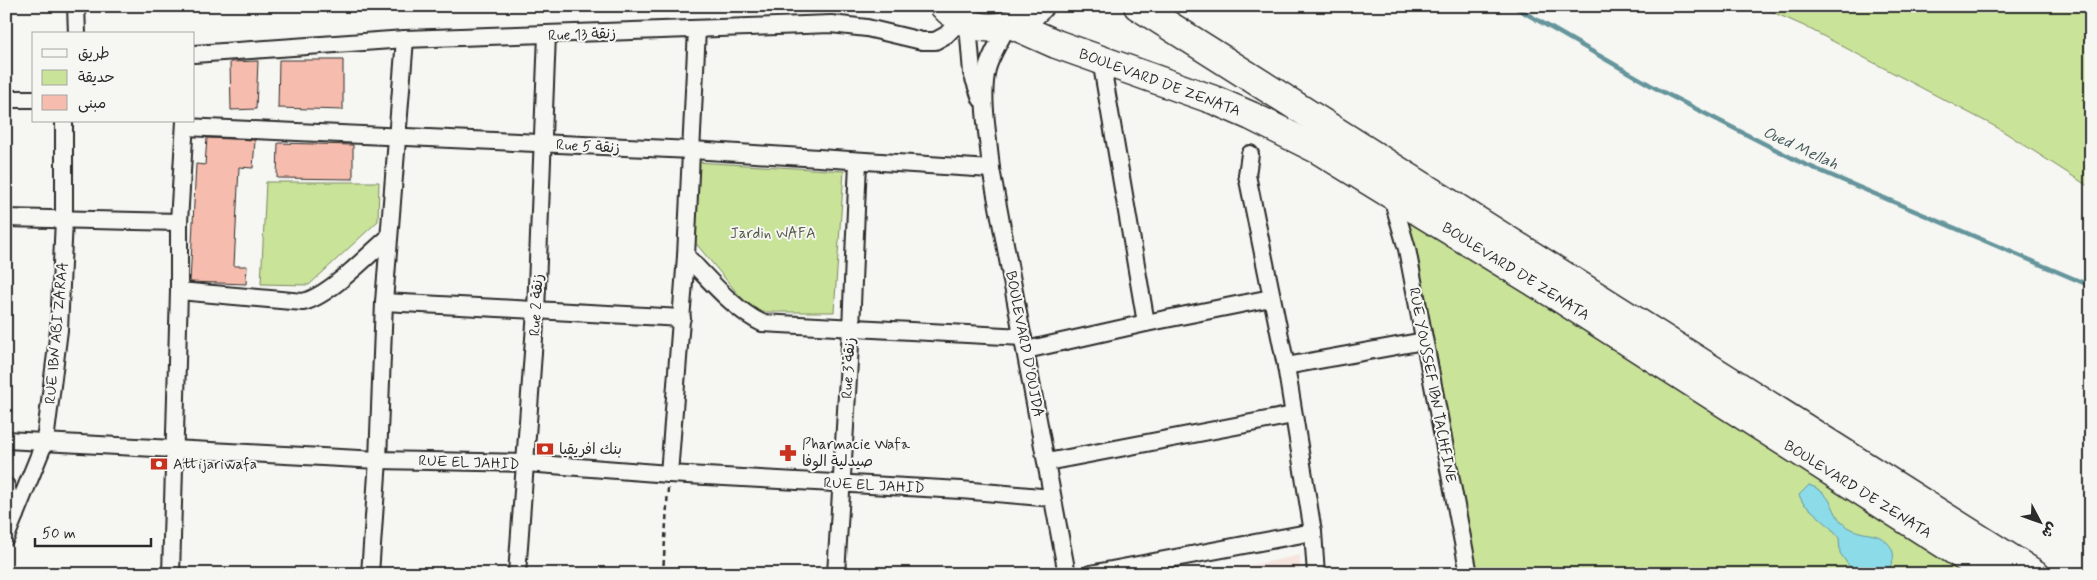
<svg xmlns="http://www.w3.org/2000/svg" width="2097" height="580" viewBox="0 0 2097 580" font-family="Mynerve,'Playpen Sans Arabic',sans-serif">
<rect width="100%" height="100%" fill="#f6f6f2"/>
<filter id="ink" filterUnits="userSpaceOnUse"><feTurbulence type="fractalNoise" baseFrequency=".02" numOctaves="2"/><feDisplacementMap in="SourceGraphic" scale="10" xChannelSelector="R" yChannelSelector="G"/><feConvolveMatrix kernelMatrix="1 2 1 2 8 2 1 2 1" color-interpolation-filters="sRGB"/></filter>
<g filter="url(#ink)">
<polygon fill="#f6e5de" points="1300,555 1300,574 1211,574"/>
<g fill="#c9e399" stroke="#7a8762">
<polygon points="1759,6 2091,6 2091,188 1998,128 1804,26"/>
<polygon points="695,162 844,171 834,312 753,312 693,240"/>
<polygon points="266,182 379,182 378,221 309,285 261,284"/>
<polygon points="1404,214 1973,574 1470,574"/>
</g>
<path fill="#8cdbe8" stroke="#65959c" d="M1809,485C1836,494 1830,515 1847,527C1855,532 1865,533 1874,535C1884,537 1896,548 1893,560C1892,565 1887,570 1885,574H1859L1851,569L1840,553L1839,538L1829,526L1803,503L1799,495Z"/>
<g fill="none" stroke-linecap="round" stroke-linejoin="round">
<polyline stroke="#65959c" stroke-width="4.5" points="1513,6 1659,90 1802,163 2091,286"/>
</g>
<g fill="#f6bdae" stroke="#2b2b2b">
<polygon points="279,60 343,60 343,110 278,108"/>
<polygon points="258,61 256,109 231,110 230,62"/>
<polygon points="207,138 255,140 253,168 239,167 234,266 247,266 246,284 190,282 196,164 205,165"/>
<polygon points="278,143 353,145 353,179 277,178"/>
</g>
<g fill="none" stroke-linecap="round" stroke-linejoin="round">
<g stroke="#2b2b2b" stroke-width="20">
<g id="street">
<polyline points="76,6 77,34"/>
<polyline points="968,24 972,73 981,99"/>
<path d="M1007,26C1001,40 991,54 987,69C980,98 989,140 991,169L1067,574"/>
<polyline points="194,54 405,39 831,24 867,28 922,41 935,41 946,35 961,20"/>
<polyline points="1101,60 1146,323"/>
<polyline points="6,99 34,99"/>
<polyline points="185,127 692,150 991,169"/>
<polyline points="1250,154 1247,175 1286,366 1313,532 1316,574"/>
<polyline points="1396,196 1395,208 1407,249 1469,574"/>
<polyline points="6,218 179,222"/>
<path d="M686,256C708,278 734,310 762,323L1023,337"/>
<path d="M179,291L303,302C329,296 368,255 389,237"/>
<polyline points="384,302 682,318"/>
<polyline points="1026,350 1146,323 1271,298"/>
<polyline points="1286,366 1424,341"/>
<polyline points="6,440 378,460 526,463 669,474 961,490 1052,498"/>
<polyline points="1047,462 1293,415"/>
<polyline points="669,474 686,256 697,29"/>
<polyline points="6,486 15,515"/>
<polyline points="6,537 45,441 59,330 64,219 64,121"/>
<polyline points="171,574 179,291 179,222 185,121"/>
<polyline points="370,574 378,460 384,302 405,39"/>
<polyline points="517,574 536,311 547,35"/>
<polyline points="836,574 851,329 858,162"/>
<polyline points="1090,574 1313,532"/>
</g>
</g>
<g stroke="#2b2b2b" stroke-width="31">
<g id="highway">
<path d="M944,6C970,35 1012,34 1039,6"/>
<polyline points="1138,6 2035,574"/>
<polyline points="1013,25 1056,44 1214,100 1251,116 1319,150 1557,296 1991,574"/>
</g>
</g>
<polyline stroke="#2b2b2b" stroke-width="2.5" stroke-dasharray="5 4" stroke-linecap="butt" points="663,574 668,488"/>
<use href="#street" stroke="#f6f6f2" stroke-width="16"/>
<use href="#highway" stroke="#f6f6f2" stroke-width="28"/>
</g>
</g>
<defs>
<g id="bank-bare" transform="scale(1.35)"><path d="M-6-4H6V4H-6ZM0-2.3a2.3 2.3 0 1 0 0 4.6a2.3 2.3 0 1 0 0-4.6Z" fill="#c8321e" stroke="#f6f6f2" stroke-width="2.5" paint-order="stroke"/></g>
<g id="pharmacy-bare" transform="scale(1.35)"><path d="M-2-6h4v4h4v4h-4v4h-4v-4h-4v-4h4Z" fill="#c8321e" stroke="#f6f6f2" stroke-width="2.5" paint-order="stroke"/></g>
</defs>
<g fill-rule="evenodd">
<use href="#bank-bare" x="545" y="449"/>
<use href="#pharmacy-bare" x="788" y="453"/>
<use href="#bank-bare" x="159" y="464"/>
</g>
<g text-anchor="middle" stroke-width="4" stroke-linejoin="round" paint-order="stroke">
<g font-size="15" fill="#2b2b2b" stroke="#f6f6f2">
<text transform="translate(582 34) rotate(-2)" y="5">Rue 13 زنقة</text>
<text transform="translate(1160 82) rotate(20)" y="5">BOULEVARD DE ZENATA</text>
<text transform="translate(588 146) rotate(3)" y="5">Rue 5 زنقة</text>
<text transform="translate(1516 271) rotate(32)" y="5">BOULEVARD DE ZENATA</text>
<text transform="translate(536 305) rotate(-87)" y="5">Rue 2 زنقة</text>
<text transform="translate(56 333) rotate(-85)" y="5">RUE IBN ABI ZARAA</text>
<text transform="translate(1025 344) rotate(79)" y="5">BOULEVARD D'OUJDA</text>
<text transform="translate(848 368) rotate(-87)" y="5">Rue 3 زنقة</text>
<text transform="translate(1433 385) rotate(79)" y="5">RUE YOUSSEF IBN TACHFINE</text>
<text transform="translate(469 462) rotate(2)" y="5">RUE EL JAHID</text>
<text transform="translate(874 485) rotate(3)" y="5">RUE EL JAHID</text>
<text transform="translate(1858 489) rotate(32)" y="5">BOULEVARD DE ZENATA</text>
</g>
<g font-size="15" fill="#525946" stroke="#f6f6f2">
<text x="773" y="238">Jardin WAFA</text>
</g>
<g font-size="15" fill="#2b2b2b" stroke="#f6f6f2" text-anchor="start">
<text x="802" y="449">Pharmacie Wafa<tspan x="802" dy="17">صيدلية الوفا</tspan></text>
<text x="559" y="454">بنك افريقيا</text>
<text x="173" y="469">Attijariwafa</text>
</g>
<g font-size="16" font-style="italic" fill="#43575a" stroke="#f6f6f2">
<text transform="translate(1801 147) rotate(25)" y="6">Oued Mellah</text>
</g>
</g>
<rect width="2097" height="580" fill="none" stroke="#f6f6f2" stroke-width="25"/>
<rect x="12" y="12" width="2072" height="555" fill="none" stroke="#2b2b2b" stroke-width="2" filter="url(#ink)"/>
<rect x="32" y="32" width="162" height="90" fill="#f6f6f2" stroke="#a5a5a2"/>
<rect x="42" y="49" width="25" height="8" fill="#f6f6f2" stroke="#a5a5a2"/>
<text x="78" y="58" font-size="15" fill="#2b2b2b">طريق</text>
<rect x="42" y="70" width="25" height="15" fill="#c9e399" stroke="#a5a5a2"/>
<text x="78" y="82" font-size="15" fill="#2b2b2b">حديقة</text>
<rect x="42" y="95" width="25" height="15" fill="#f6bdae" stroke="#a5a5a2"/>
<text x="78" y="108" font-size="15" fill="#2b2b2b">مبنى</text>
<g transform="translate(2040 522) rotate(131)" stroke="#f6f6f2" stroke-width="4" paint-order="stroke">
<path d="M0-4L9 19L0 12L-9 19Z" fill="#2b2b2b"/>
<text y="-8" font-size="14" font-weight="bold" text-anchor="middle" fill="#2b2b2b">ش</text>
</g>
<path d="M35 538v8h116v-8" fill="none" stroke="#2b2b2b" stroke-width="2.5"/>
<text x="42" y="538" font-size="15" fill="#2b2b2b" stroke="#f6f6f2" stroke-width="4" paint-order="stroke">50 m</text>
</svg>
